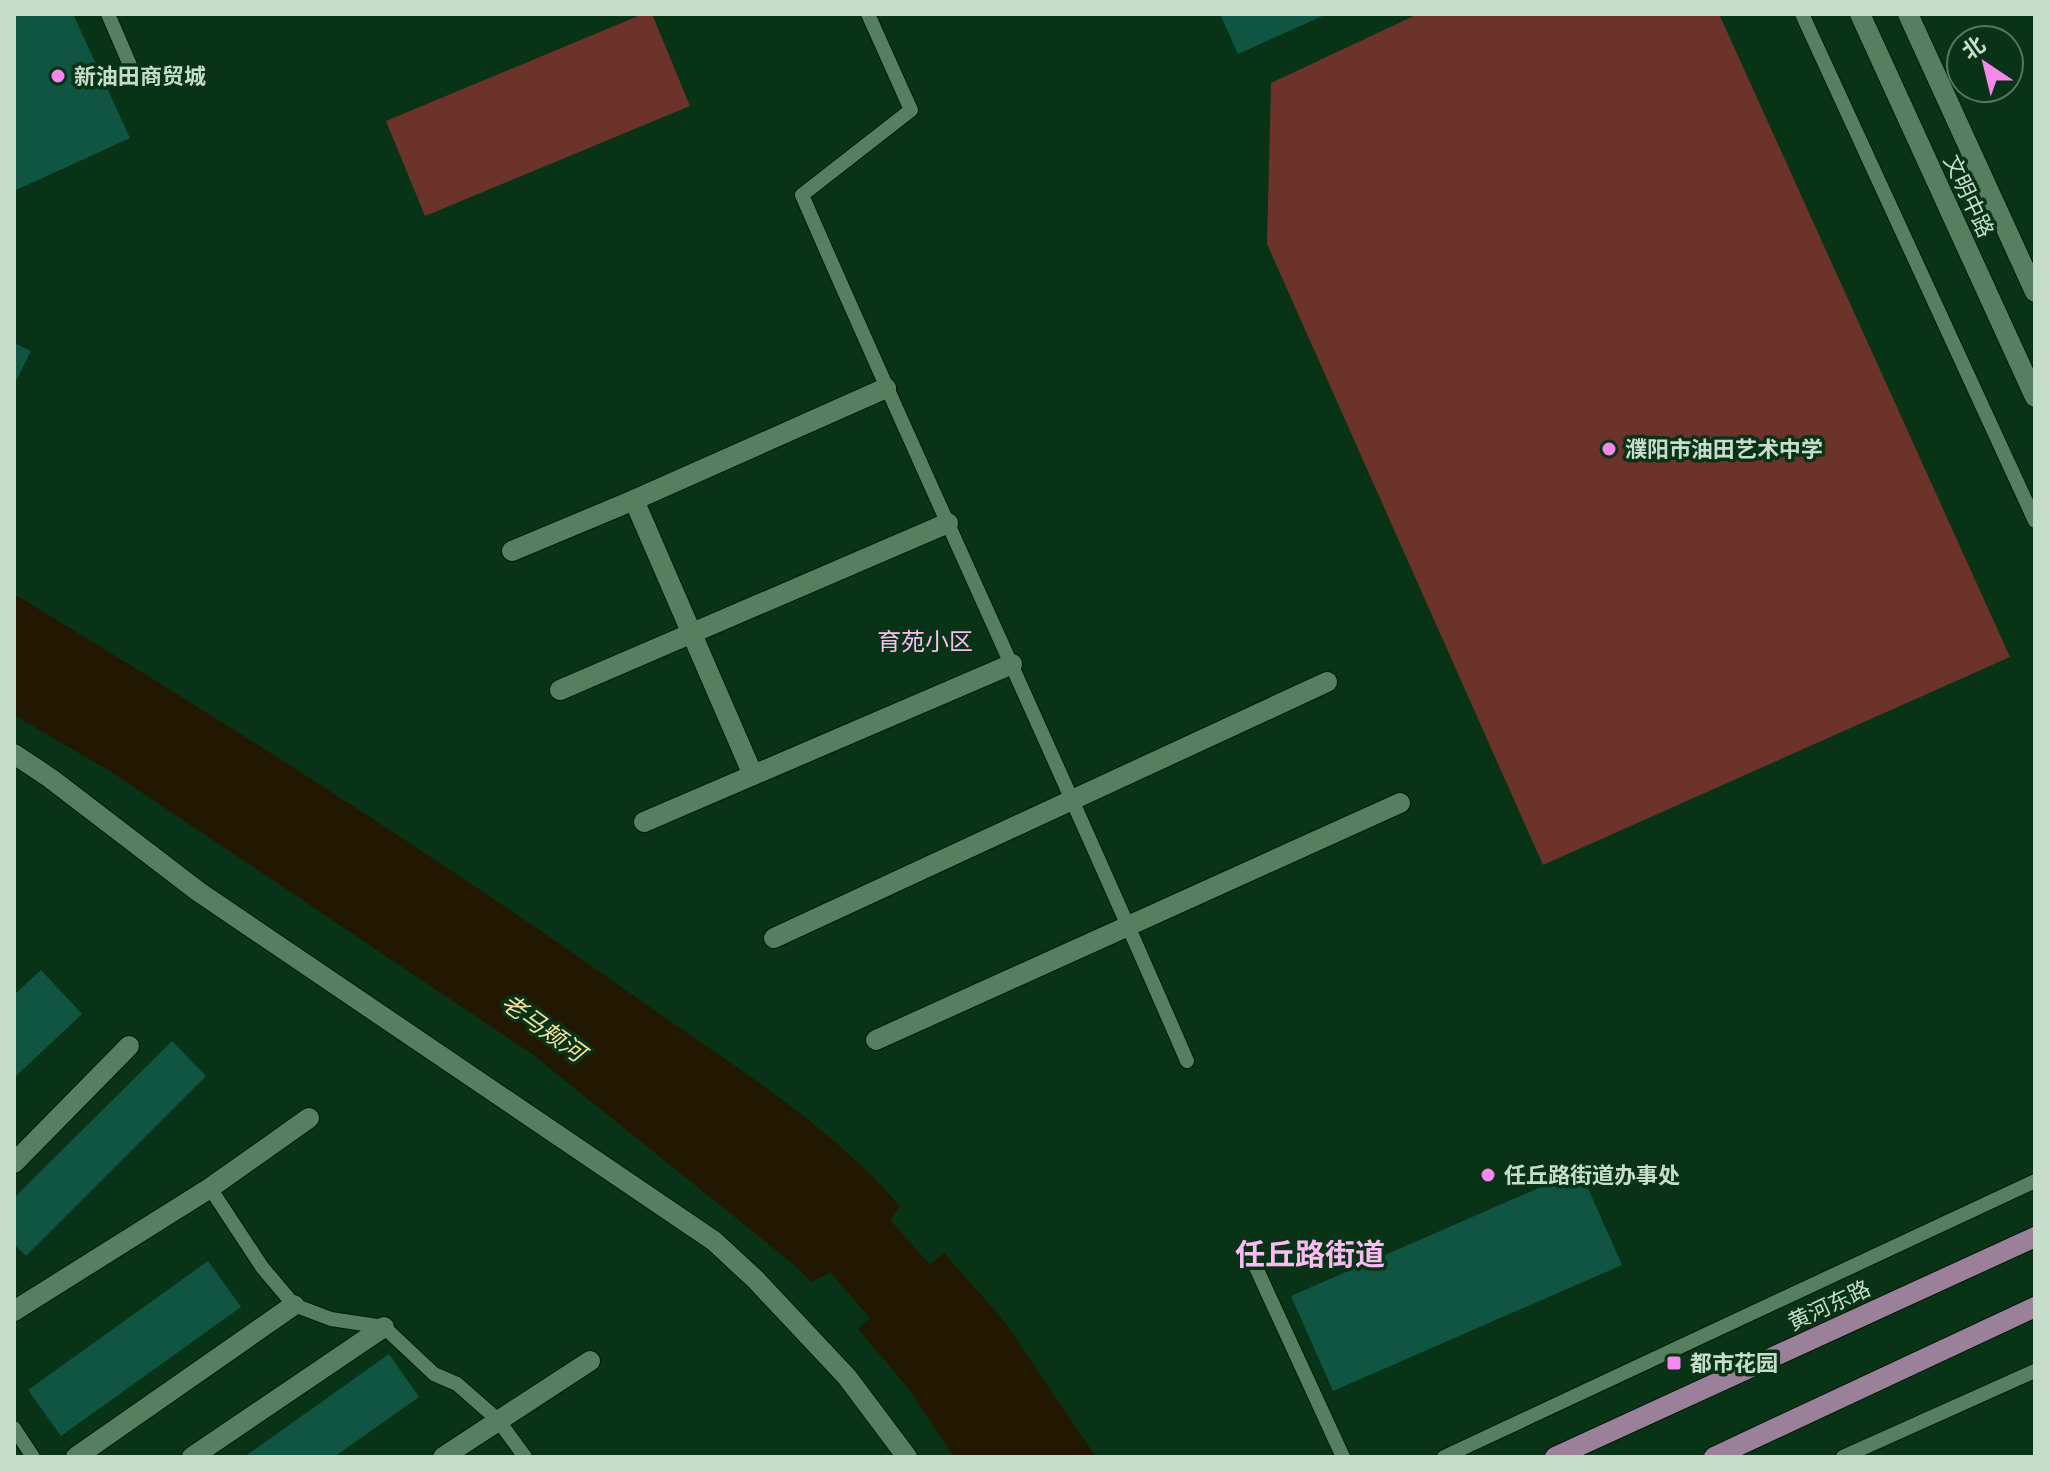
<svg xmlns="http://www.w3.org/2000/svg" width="2049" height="1471" viewBox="0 0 2049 1471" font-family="Overpass,'Noto Sans SC',sans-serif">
<rect width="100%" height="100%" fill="#093316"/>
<g fill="#6b332a">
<polygon points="643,14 652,14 690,106 425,216 386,121"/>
<polygon points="1418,14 1719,14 2010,657 1543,865 1267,244 1271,83"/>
</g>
<path fill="#221700" d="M14,594C228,724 440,858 644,1003C732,1065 829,1124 900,1206L890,1220L930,1265L944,1253L1004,1321L1096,1457H954L909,1389L858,1329L870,1318L830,1272L812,1282L787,1259L532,1054L113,773L14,715Z"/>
<g fill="#0f5542">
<polygon points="14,14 73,14 130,138 14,191"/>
<polygon points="1220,14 1327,14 1238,54"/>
<polygon points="14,343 31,351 14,385"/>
<polygon points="41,970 82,1014 14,1078 14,995"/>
<polygon points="172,1041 206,1076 26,1256 14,1244 14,1198"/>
<polygon points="1580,1170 1622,1265 1333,1391 1291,1296"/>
<polygon points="208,1261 241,1307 61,1436 28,1390"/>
<polygon points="389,1354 419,1397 334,1457 244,1457"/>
</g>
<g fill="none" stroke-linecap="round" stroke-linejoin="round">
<g stroke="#001805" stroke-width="16">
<g id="lane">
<polyline points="108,14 130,65"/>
<path d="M868,14L911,110L802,195C928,485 1062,771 1187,1061"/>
<polyline points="1802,14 2035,521"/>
<polyline points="210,1188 262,1267 294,1305 331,1319 384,1327 434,1374 457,1384 498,1420 525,1457"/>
<polyline points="1253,1261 1343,1457"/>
<polyline points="14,1428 33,1457"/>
<polyline points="1444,1457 2035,1181"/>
<polyline points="1843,1457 2035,1371"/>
</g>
</g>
<g stroke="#001805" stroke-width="22">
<g id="street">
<polyline points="634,500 753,775"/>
<polyline points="512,551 634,500 886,388"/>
<polyline points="560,690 948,523"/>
<polyline points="14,754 50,778 199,892 714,1241 756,1280 847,1377 907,1457"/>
<polyline points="644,822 1012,664"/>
<polyline points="774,938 1327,682"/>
<polyline points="876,1040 1400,803"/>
<polyline points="14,1163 129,1046"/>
<polyline points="14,1311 210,1188 309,1118"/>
<polyline points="76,1457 294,1305"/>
<polyline points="192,1457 384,1327"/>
<polyline points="443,1457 590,1361"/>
</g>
</g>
<g stroke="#001805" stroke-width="22">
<g id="secondary">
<polyline points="1860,14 2035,397"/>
<polyline points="1908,14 2035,292"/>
</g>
</g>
<g stroke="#001805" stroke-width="22">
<g id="primary">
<polyline points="1555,1457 2035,1237"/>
<polyline points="1714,1457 2035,1307"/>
</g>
</g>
<use href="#lane" stroke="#567f5f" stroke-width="14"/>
<use href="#street" stroke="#567f5f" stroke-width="20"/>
<use href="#secondary" stroke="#567f5f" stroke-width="20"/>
<use href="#primary" stroke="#9a8199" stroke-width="20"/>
</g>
<g fill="#f688ed" stroke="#093316" stroke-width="3">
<circle cx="58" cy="76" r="8"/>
<circle cx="1609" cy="449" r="8"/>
<circle cx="1488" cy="1175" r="8"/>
<rect x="1666" y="1355" width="16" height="16" rx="4"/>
</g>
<g text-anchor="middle" stroke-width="7" stroke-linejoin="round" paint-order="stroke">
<g font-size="22" font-weight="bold" fill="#c7ddcb" stroke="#093316" text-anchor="start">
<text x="74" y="84">新油田商贸城</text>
<text x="1625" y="457">濮阳市油田艺术中学</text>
<text x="1504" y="1183">任丘路街道办事处</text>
<text x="1690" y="1371">都市花园</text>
</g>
<g font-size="22" fill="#c7ddcb" stroke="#093316">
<text transform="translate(1969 196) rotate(65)" y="8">文明中路</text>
<text transform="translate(1829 1305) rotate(-25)" y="8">黄河东路</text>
</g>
<g font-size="24" fill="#fabcf3" stroke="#093316">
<text x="925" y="650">育苑小区</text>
</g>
<g font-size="24" font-style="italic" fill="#f8df9a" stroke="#093316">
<text transform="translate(543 1028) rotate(36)" y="8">老马颊河</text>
</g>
<g font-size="30" font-weight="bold" fill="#fabcf3" stroke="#093316">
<text x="1310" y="1265">任丘路街道</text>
</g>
</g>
<rect width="2049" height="1471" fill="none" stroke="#c7ddcb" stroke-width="32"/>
<g transform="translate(1985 64) rotate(325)"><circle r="38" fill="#093316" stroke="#55775e" stroke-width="2"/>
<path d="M0-6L14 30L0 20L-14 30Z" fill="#f688ed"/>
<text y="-12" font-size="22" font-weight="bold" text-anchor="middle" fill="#c7ddcb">北</text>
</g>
</svg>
